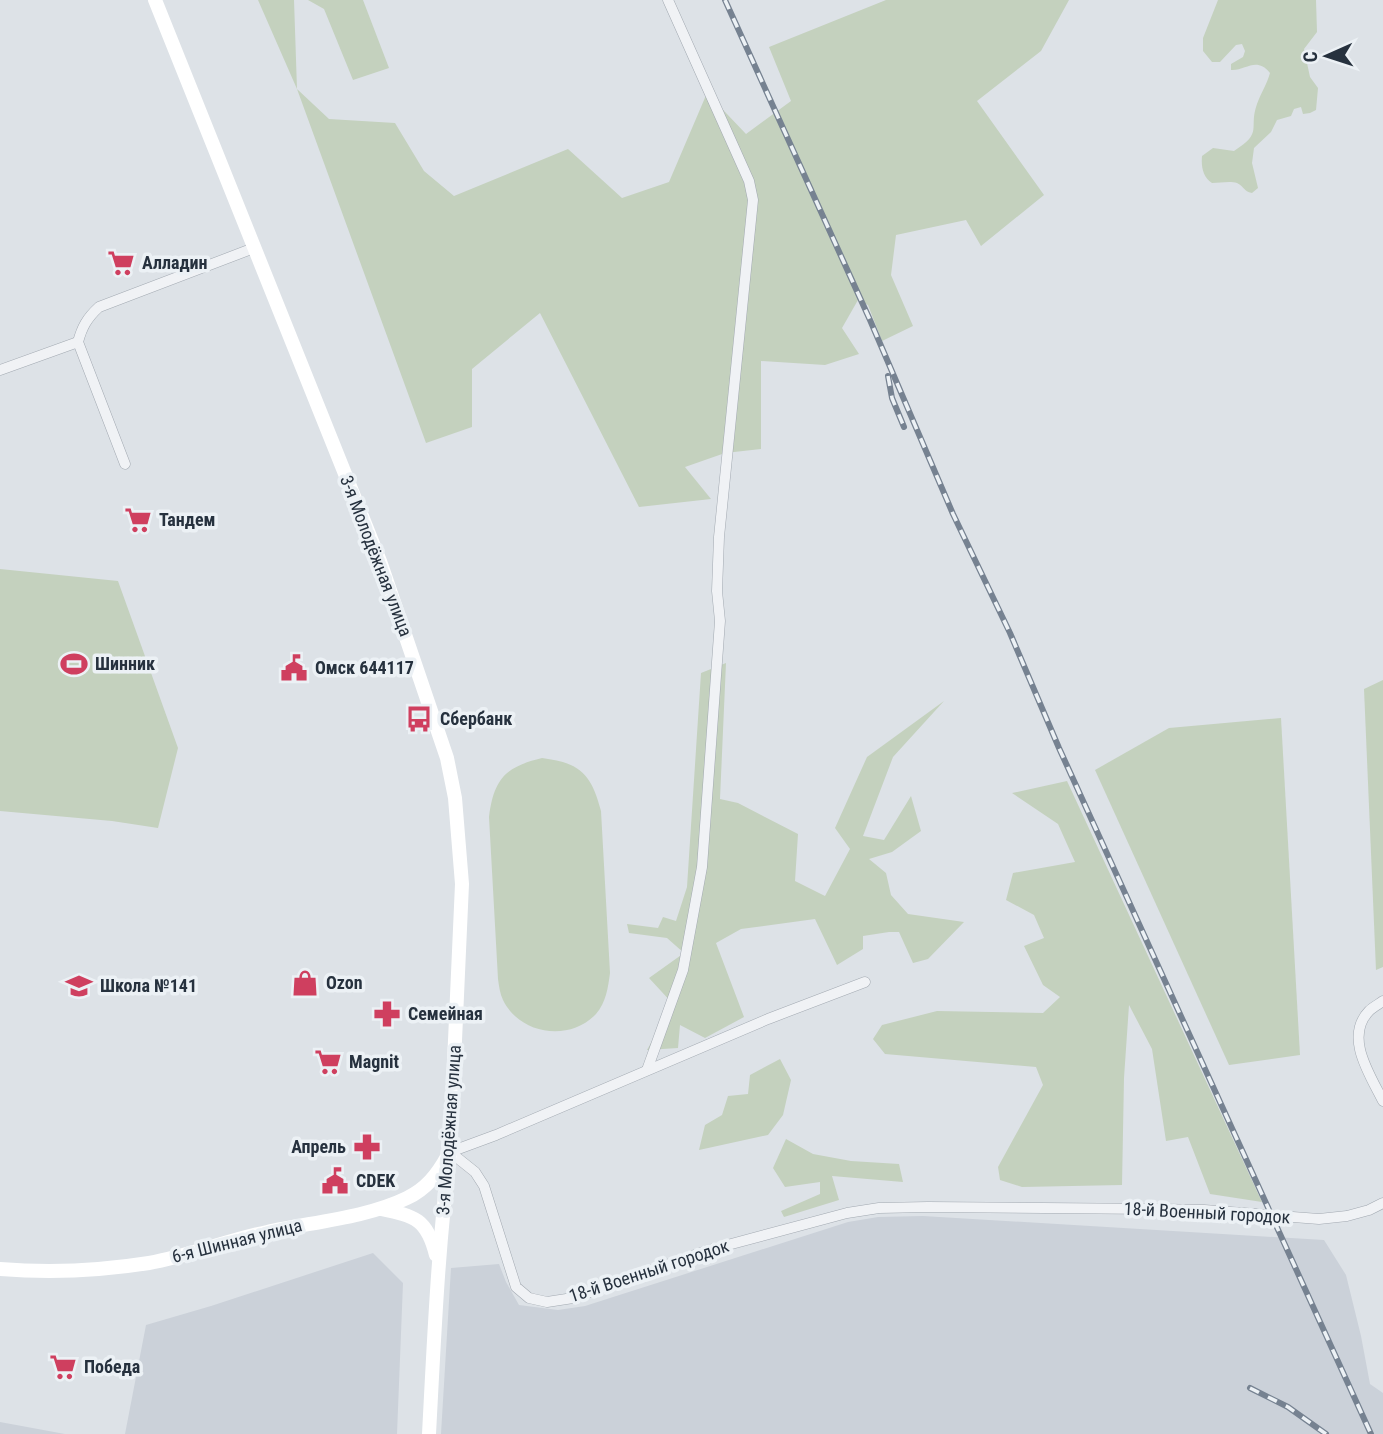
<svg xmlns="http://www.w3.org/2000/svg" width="1383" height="1434" viewBox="0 0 1383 1434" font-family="'Roboto Condensed',sans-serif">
<rect width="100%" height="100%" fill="#dde2e7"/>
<g fill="#cbd1d9">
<polygon points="923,1216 1324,1240 1346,1275 1361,1336 1370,1384 1383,1393 1383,1434 441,1434 451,1268 499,1264 506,1282 519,1305 558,1310 585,1306 848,1222 878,1217"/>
<polygon points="373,1253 403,1283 397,1434 125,1434 146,1325 211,1306"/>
<polygon points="0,1422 65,1434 0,1434"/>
</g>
<g fill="#c4d1be">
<polygon points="258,0 294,0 297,89 329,119 395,123 424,171 454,196 568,149 622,198 669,182 707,93 746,134 791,101 769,47 886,0 1069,0 1041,51 977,101 1044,195 981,246 966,220 896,235 891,275 913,326 882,341 868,305 858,300 842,328 859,354 825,365 761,361 761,449 725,453 685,467 711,499 639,507 540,313 472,369 472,427 426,443 297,89"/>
<polygon points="308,0 363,0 389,68 353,80 324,9"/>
<path d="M1218,0H1316L1317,32L1304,49L1310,77L1318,88L1316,110L1310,113L1303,114L1301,107L1294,109L1291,116L1277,120L1271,132L1254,148L1252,163L1258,188L1252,193C1243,191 1245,187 1237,183C1230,181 1220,183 1212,183C1203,177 1201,167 1202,156L1213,148L1234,151C1264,132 1248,129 1257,104C1261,93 1267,84 1270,73C1256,56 1246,71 1231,70V64L1243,57L1245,51L1242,44L1236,45L1220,62H1212L1203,51V38Z"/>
<polygon points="0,569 118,581 178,748 158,828 112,821 0,811"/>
<polygon points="726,663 720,799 738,803 798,834 795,881 825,896 850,849 835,828 867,757 944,701 893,757 863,836 884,840 911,796 921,831 892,852 869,859 886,873 891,895 908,914 964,922 928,959 913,963 899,932 889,932 863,936 863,949 837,965 815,919 741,929 716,943 744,1017 705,1038 680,1025 678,1048 647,1050 673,1004 649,978 684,953 667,938 629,933 627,924 658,928 663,917 676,921 687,887 701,673"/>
<polygon points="1383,680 1383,967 1376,970 1364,689"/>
<polygon points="1281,718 1300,1055 1229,1065 1095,770 1169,728"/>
<path d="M542,758C580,763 591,773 601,811L610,973C608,988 606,1002 596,1014C570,1042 520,1035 503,1000C500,994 499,986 498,979L489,817C494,779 505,767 542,758Z"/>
<polygon points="1067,781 1262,1202 1210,1194 1188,1137 1166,1141 1152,1049 1129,1005 1124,1078 1122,1185 1022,1187 1000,1180 998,1167 1043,1085 1036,1067 885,1054 873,1039 882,1025 937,1011 1043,1013 1060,997 1043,985 1024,946 1044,938 1034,915 1006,900 1013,873 1075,862 1058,824 1012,793"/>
<polygon points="780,1059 791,1080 783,1115 768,1135 699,1150 705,1125 722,1115 728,1096 748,1094 750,1075"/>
<polygon points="786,1139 813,1154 851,1161 899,1164 903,1182 832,1176 839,1200 784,1217 781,1211 820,1194 820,1182 785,1187 773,1168"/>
</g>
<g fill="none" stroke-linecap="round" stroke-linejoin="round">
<g stroke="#a2a9b1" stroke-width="11">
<g id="street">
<polyline points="0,370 78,342"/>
<path d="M125,464L78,342C82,327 87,318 99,307L254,248"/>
<path d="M1383,1001C1379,1004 1373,1007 1369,1011C1344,1037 1370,1075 1383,1101"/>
<polyline points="647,1070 683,970 702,867 720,621 717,591 719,537 753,200 749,181 668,0"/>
<polyline points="450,1152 475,1172 484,1186 516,1287 529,1298 547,1302 573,1298 709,1250 847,1213 879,1208 928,1207 1155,1209 1204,1210 1319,1219 1347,1216 1369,1210 1383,1203"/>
<polyline points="450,1152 496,1135 768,1019 865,982"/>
</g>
</g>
<use href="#street" stroke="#f0f2f5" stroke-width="10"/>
<g stroke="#fff" stroke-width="14">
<path d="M155,0L380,561L447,758L455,798L462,884L450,1152C438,1245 434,1340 429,1434"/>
<path d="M381,1209C415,1216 427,1219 436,1255"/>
<path d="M0,1269C50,1273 99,1271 149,1263C189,1256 228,1240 267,1232C312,1222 366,1218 407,1198C426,1189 437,1175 447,1157"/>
</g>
<g stroke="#768291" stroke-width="6">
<g id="rail">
<polyline points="725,0 870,320 953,514 1010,633 1059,748 1371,1434"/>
<polyline points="888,376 892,398 904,427"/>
<polyline points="1250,1388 1288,1407 1326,1434"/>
</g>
</g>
<use href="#rail" stroke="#ecf1f5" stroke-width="3.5" stroke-dasharray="10" stroke-linecap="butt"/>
</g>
<defs>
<g id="supermarket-bare" transform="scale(2.1)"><path d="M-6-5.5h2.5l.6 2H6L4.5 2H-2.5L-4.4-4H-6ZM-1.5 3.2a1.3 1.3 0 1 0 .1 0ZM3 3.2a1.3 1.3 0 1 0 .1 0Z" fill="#cf3f5f" stroke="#ecf1f5" stroke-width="2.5" paint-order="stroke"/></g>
<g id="stadium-bare" transform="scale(2.1)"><path d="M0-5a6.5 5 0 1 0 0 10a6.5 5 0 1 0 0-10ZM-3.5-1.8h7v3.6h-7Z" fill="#cf3f5f" stroke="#ecf1f5" stroke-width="2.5" paint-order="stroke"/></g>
<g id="civic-bare" transform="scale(2.1)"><path d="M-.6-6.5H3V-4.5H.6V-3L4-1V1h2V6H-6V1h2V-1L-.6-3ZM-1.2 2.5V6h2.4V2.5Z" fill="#cf3f5f" stroke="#ecf1f5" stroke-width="2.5" paint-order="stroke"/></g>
<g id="bus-bare" transform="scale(2.1)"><path d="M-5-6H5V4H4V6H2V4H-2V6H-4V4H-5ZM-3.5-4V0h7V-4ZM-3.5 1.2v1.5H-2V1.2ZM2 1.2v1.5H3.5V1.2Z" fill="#cf3f5f" stroke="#ecf1f5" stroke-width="2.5" paint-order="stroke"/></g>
<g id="shop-bare" transform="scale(2.1)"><path d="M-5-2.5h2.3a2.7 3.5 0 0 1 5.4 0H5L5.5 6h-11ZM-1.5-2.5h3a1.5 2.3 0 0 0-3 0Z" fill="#cf3f5f" stroke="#ecf1f5" stroke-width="2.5" paint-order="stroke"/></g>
<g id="school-bare" transform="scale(2.1)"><path d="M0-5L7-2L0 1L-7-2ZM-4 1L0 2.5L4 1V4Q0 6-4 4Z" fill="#cf3f5f" stroke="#ecf1f5" stroke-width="2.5" paint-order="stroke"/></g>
<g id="pharmacy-bare" transform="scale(2.1)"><path d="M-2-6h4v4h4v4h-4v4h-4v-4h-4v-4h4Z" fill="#cf3f5f" stroke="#ecf1f5" stroke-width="2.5" paint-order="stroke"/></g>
</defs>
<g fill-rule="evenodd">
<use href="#supermarket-bare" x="121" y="263"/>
<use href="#supermarket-bare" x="138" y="520"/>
<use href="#stadium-bare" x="74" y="664"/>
<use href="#civic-bare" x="294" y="668"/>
<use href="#bus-bare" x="419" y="719"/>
<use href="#shop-bare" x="305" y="983"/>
<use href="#school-bare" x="79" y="986"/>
<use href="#pharmacy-bare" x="387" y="1014"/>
<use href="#supermarket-bare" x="328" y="1062"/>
<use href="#pharmacy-bare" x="367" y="1147"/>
<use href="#civic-bare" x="335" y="1181"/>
<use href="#supermarket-bare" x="63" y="1367"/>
</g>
<g text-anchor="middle" stroke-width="7" stroke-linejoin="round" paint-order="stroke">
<g font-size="18" font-weight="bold" fill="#26313e" stroke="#ecf1f5" text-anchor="start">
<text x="142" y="269">Алладин</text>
<text x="159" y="526">Тандем</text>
<text x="95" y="670">Шинник</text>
<text x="315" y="674">Омск 644117</text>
<text x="440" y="725">Сбербанк</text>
<text x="326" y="989">Ozon</text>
<text x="100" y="992">Школа №141</text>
<text x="408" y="1020">Семейная</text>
<text x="349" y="1068">Magnit</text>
<text x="346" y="1153" text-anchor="end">Апрель</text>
<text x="356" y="1187">CDEK</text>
<text x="84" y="1373">Победа</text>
</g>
<g font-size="18" fill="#26313e" stroke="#ecf1f5">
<text transform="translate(376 556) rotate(69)" y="6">3-я Молодёжная улица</text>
<text transform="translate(449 1130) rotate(-86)" y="6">3-я Молодёжная улица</text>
<text transform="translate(1207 1213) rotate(3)" y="6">18-й Военный городок</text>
<text transform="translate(237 1241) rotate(-14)" y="6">6-я Шинная улица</text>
<text transform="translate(649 1271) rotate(-18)" y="6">18-й Военный городок</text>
</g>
</g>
<g transform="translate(1327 56) rotate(267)" stroke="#ecf1f5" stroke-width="5" paint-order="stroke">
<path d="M0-5L12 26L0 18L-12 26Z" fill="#26313e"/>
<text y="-10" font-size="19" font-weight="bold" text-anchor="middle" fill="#26313e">С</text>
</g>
</svg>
